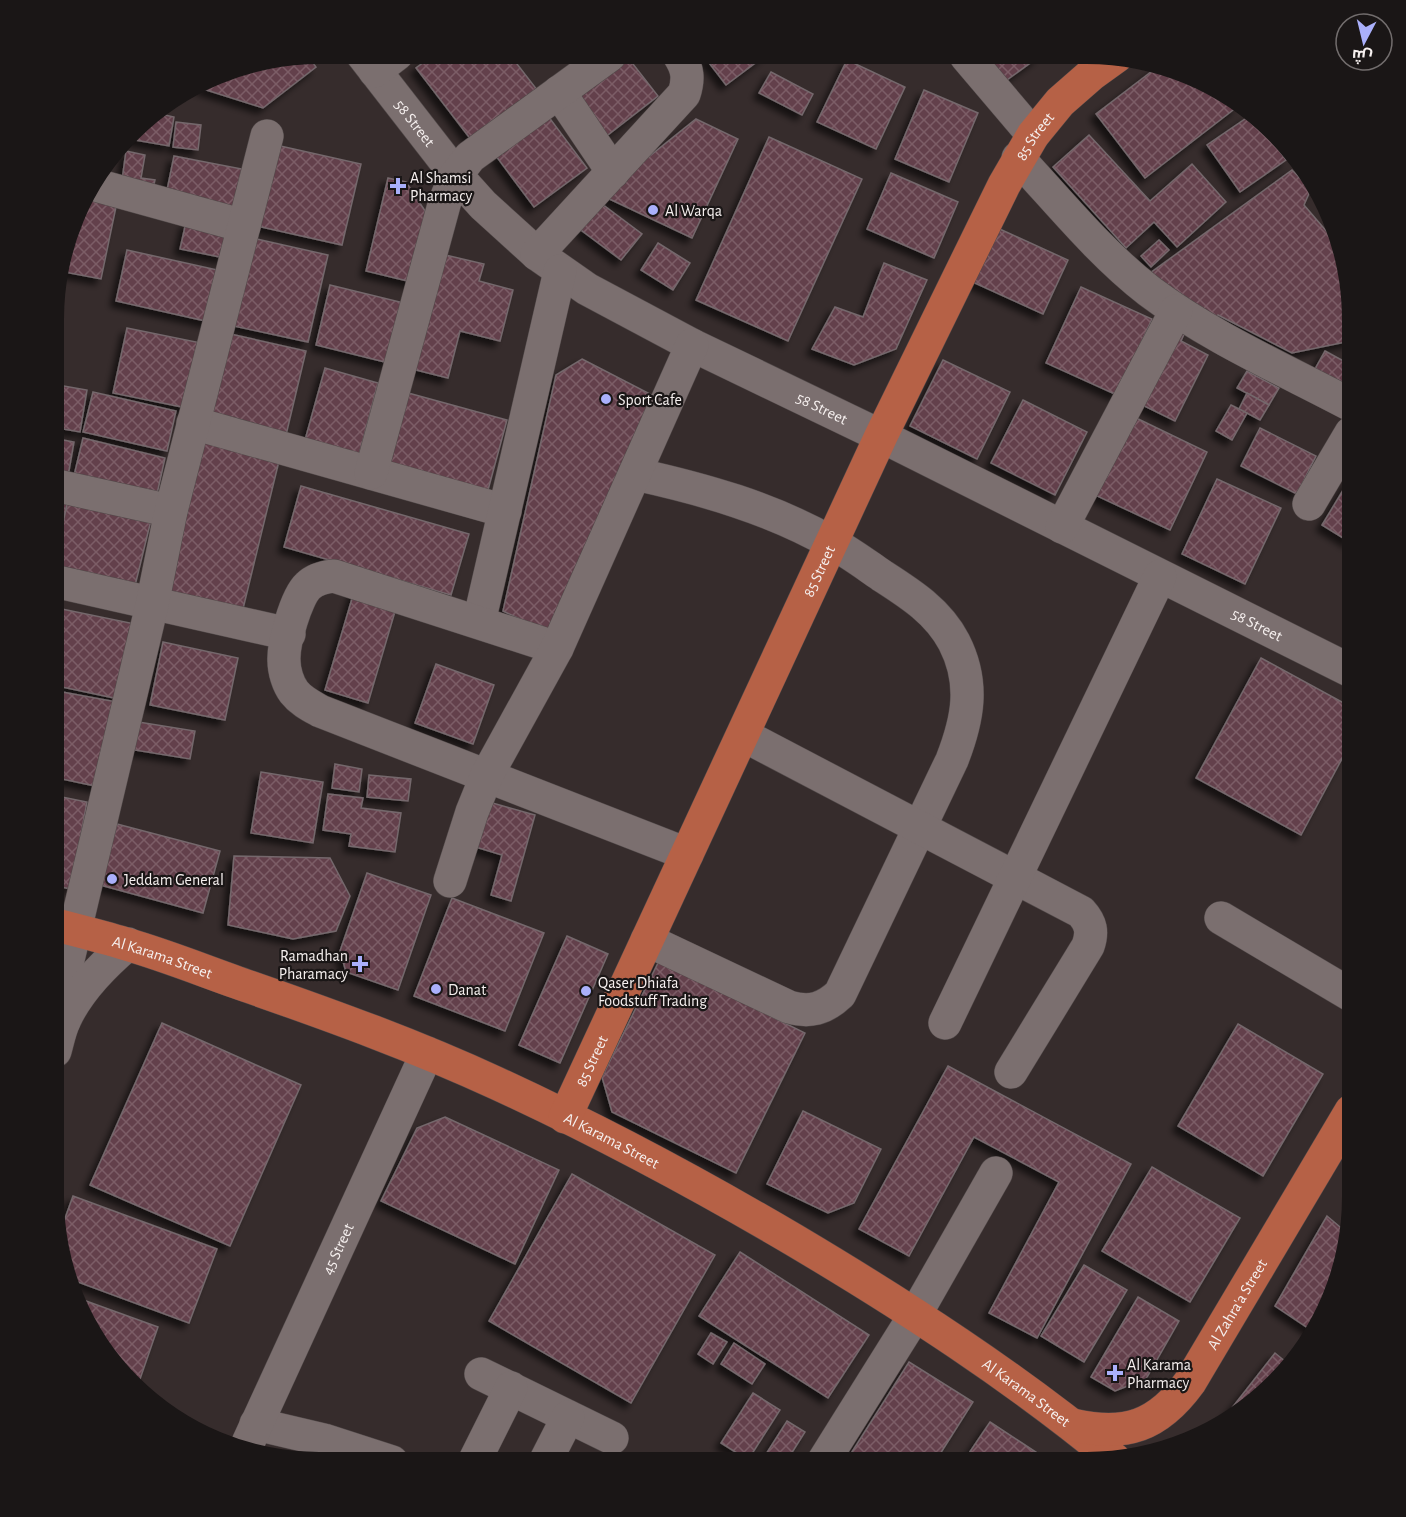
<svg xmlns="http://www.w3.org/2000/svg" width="1406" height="1517" viewBox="0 0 1406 1517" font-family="'Alegreya Sans',Cairo,sans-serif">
<defs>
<pattern id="building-cross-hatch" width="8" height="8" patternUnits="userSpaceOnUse" patternTransform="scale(1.5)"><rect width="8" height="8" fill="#64414c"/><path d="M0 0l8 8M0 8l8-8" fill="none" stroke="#7b5d66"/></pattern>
<filter id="shadow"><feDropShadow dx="-5.5" dy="5.5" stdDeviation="3" flood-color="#0009"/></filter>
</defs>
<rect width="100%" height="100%" fill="#362c2c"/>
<g fill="url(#building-cross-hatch)" stroke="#74686c" stroke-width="1.5" filter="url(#shadow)">
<polygon points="435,54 510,55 538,91 472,141 416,68"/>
<polygon points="615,55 626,55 658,96 604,138 568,91"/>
<polygon points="703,55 766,55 726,85"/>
<polygon points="308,56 316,67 263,108 200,88 234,68"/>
<polygon points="978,56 1040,56 1000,85"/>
<polygon points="847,60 905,87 876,149 817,122"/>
<polygon points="1156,68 1219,90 1237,107 1145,178 1096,114"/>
<polygon points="771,72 813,94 802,115 759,93"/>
<polygon points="924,90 978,113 949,182 895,159"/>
<polygon points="156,113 174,117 169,146 129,139 145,120"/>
<polygon points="548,116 587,168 534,207 496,156"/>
<polygon points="1248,117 1271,138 1286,160 1240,192 1207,145"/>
<polygon points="696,119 738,139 692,238 601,195"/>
<polygon points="176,122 201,125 198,150 173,147"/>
<polygon points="1089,135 1150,201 1192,164 1226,202 1177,247 1154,222 1126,248 1053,167"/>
<polygon points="769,137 862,179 788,341 696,300"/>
<polygon points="267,143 361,164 342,245 248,224"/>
<polygon points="126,151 145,155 141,178 155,180 152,193 121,188"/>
<polygon points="174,156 242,169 231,217 165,200"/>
<polygon points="1292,170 1311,189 1304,205 1328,233 1338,235 1351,303 1351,341 1292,353 1218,315 1217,322 1146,276"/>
<polygon points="891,173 958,202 934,258 867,229"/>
<polygon points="388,178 406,182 431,220 416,283 366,271"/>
<polygon points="86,196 117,202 101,279 59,271"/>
<polygon points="602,204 642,234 621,260 581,230"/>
<polygon points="186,222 230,231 225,258 180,249"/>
<polygon points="993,226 1068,260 1043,314 968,280"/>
<polygon points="248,237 328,255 308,342 229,325"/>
<polygon points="1159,240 1169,250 1151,267 1141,256"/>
<polygon points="658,243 690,263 673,290 641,270"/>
<polygon points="127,250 222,271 210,322 116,301"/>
<polygon points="437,253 484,264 479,281 513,290 500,341 460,331 448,378 404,367"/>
<polygon points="884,263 927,280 896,349 854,365 812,349 835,307 863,317"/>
<polygon points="330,285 404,303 389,363 316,345"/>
<polygon points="1081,287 1152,319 1117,395 1046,363"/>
<polygon points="1172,324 1186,330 1181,341 1208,355 1175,421 1134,401"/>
<polygon points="127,328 206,344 192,409 113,393"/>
<polygon points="226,333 306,351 286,435 207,416"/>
<polygon points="1325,351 1351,365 1351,390 1315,369"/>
<polygon points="582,359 654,396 557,637 503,611 556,375"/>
<polygon points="943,360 1010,392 977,459 910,426"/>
<polygon points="325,368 378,383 359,455 305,440"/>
<polygon points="1247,371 1279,388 1269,405 1237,388"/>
<polygon points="58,385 87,390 80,432 58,428"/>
<polygon points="401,391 507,420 488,490 382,461"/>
<polygon points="93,392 176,411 167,451 83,432"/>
<polygon points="1247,393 1269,405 1260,420 1239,409"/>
<polygon points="1023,400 1087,432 1055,495 991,463"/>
<polygon points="1231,405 1247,413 1232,440 1216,431"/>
<polygon points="1132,416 1207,452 1170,530 1095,495"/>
<polygon points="1260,428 1316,456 1297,494 1241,466"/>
<polygon points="83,438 165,458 155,503 72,484"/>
<polygon points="198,438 280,457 241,617 160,598"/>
<polygon points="58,439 74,442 67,482 58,481"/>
<polygon points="1351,477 1351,543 1322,525"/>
<polygon points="1217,479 1281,508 1245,584 1182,554"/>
<polygon points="301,486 469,534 451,595 284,547"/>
<polygon points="58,490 70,492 58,544"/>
<polygon points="70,492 153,512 132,598 58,580 58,544"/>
<polygon points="356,585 399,598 368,703 325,690"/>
<polygon points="57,608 135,624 119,699 57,686"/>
<polygon points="163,642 238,658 225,720 150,705"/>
<polygon points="1261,658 1351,707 1351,742 1301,835 1196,778"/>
<polygon points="436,664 494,685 473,744 415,723"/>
<polygon points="57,691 117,702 100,787 57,778"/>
<polygon points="126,720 195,731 190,759 122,748"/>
<polygon points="335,764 362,769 359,792 332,788"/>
<polygon points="261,772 323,782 313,843 251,833"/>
<polygon points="369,775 411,779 408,801 367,797"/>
<polygon points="328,794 363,798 361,808 401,813 395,852 349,846 351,834 323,830"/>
<polygon points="57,796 87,802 71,889 56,886"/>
<polygon points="482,800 535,815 511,901 491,895 502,855 469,845"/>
<polygon points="117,824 220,851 203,913 100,885"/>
<polygon points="234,856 330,858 350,896 336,931 293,939 228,925"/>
<polygon points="367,873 431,895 398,990 346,972 340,951"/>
<polygon points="452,898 544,933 505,1031 414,996"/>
<polygon points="567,936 608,954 560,1063 519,1045"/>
<polygon points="659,961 805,1033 736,1173 612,1112 602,1077"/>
<polygon points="162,1023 301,1085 230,1246 90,1185"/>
<polygon points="1238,1024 1323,1074 1263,1176 1178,1126"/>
<polygon points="948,1066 1131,1164 1037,1338 989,1313 1059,1182 974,1137 909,1256 859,1229"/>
<polygon points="803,1111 881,1149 854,1203 828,1213 767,1184"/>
<polygon points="445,1117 559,1170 515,1264 381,1201 417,1128"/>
<polygon points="1152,1167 1240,1218 1190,1302 1102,1251"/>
<polygon points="572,1174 715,1255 631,1403 489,1321"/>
<polygon points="73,1196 217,1249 189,1323 67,1278 59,1235"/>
<polygon points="1327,1216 1346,1232 1317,1330 1314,1332 1275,1306"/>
<polygon points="740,1252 869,1335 828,1398 699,1316"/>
<polygon points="1084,1265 1127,1290 1084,1362 1041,1336"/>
<polygon points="75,1297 158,1327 139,1382 99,1345"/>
<polygon points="1138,1297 1179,1321 1146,1379 1115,1391 1091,1377"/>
<polygon points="711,1333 727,1342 713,1364 698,1354"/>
<polygon points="734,1343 765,1364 752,1384 721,1364"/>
<polygon points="1275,1353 1286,1362 1234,1418 1217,1427"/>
<polygon points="909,1362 973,1402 935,1462 862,1462 850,1455"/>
<polygon points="753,1393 780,1410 748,1460 721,1443"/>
<polygon points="787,1421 805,1432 786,1462 761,1462"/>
<polygon points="990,1422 1051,1462 963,1462"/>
</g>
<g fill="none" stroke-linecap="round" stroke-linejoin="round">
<g stroke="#514949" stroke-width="34">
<g id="minor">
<path id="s1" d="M362,54L456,175L483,205L537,254L587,289L692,345L881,436L1351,671"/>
<polyline points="966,56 1033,135"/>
<polyline points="375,71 397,54"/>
<polyline points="559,92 613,172"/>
<path d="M1018,158C1060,203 1100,253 1149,291C1210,337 1283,369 1351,405"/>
<polyline points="92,184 244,226"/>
<path d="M537,254L684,94C689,79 688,69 679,55"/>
<polyline points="193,423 505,511"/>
<polyline points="371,473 445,201 456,175 470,157 610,55"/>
<path d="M635,474C703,489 771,508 832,543C849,552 865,564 881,575C909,593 938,611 954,642C975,683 968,719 952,760L840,994C824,1009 810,1013 789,1007L647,940"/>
<polyline points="58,486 171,511"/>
<polyline points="1309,504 1351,433"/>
<polyline points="1062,527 1176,311"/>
<polyline points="58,582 289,634"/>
<polyline points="479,622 560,271"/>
<path d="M557,648L334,576C324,577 315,579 308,586C296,597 283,644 284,661C284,671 288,684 294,692C301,701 311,706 320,711L687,854"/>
<path d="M743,735L1081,912C1091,923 1093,932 1088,946L1011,1072"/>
<polyline points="450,881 472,812 487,775 557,648 692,345"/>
<polyline points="1221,918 1351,995"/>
<polyline points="64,1021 62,1002 67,964 152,605 171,511 267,136"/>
<polyline points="945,1023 1160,576"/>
<path d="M55,1051C58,1040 60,1029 65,1019C79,989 103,965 128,944"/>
<polyline points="481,1374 612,1438"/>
<polyline points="256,1424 324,1440 392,1462"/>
<path id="s2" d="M247,1445L427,1053"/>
<polyline points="474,1462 511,1388"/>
<polyline points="545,1462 568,1417"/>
<polyline points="823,1462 915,1315 996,1173"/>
</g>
</g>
<g stroke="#514949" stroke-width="34">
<g id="major">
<path id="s3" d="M56,925C79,931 103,937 126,944C168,956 209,973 250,987C333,1016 416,1046 496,1083C598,1130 697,1183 794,1240C905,1306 1015,1377 1115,1460"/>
<path id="s4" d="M565,1117L881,436L1004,185L1033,135L1060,102L1092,74L1117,56"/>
<path id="s5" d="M1073,1425C1126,1437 1158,1426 1190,1382L1351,1111"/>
</g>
</g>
<use href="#minor" stroke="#7b6f6f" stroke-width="33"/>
<use href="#major" stroke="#b66146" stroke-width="33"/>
</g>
<g fill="#aab0fb" stroke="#1a1616" stroke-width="2">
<path d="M395 177h6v6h6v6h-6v6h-6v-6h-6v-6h6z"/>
<circle cx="653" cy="210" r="6"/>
<circle cx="606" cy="399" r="6"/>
<circle cx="112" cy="879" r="6"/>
<path d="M357 955h6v6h6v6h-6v6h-6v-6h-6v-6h6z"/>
<circle cx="436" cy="989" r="6"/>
<circle cx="586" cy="991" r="6"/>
<path d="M1112 1364h6v6h6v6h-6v6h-6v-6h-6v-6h6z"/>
</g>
<g text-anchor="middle" stroke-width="4.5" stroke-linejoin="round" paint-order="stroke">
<g font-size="16" fill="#f6f0ef" stroke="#1a1616">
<text dy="6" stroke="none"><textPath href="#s1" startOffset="87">58 Street</textPath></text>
<text dy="6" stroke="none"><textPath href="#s4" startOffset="1088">85 Street</textPath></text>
<text dy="6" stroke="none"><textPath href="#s1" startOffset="591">58 Street</textPath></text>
<text dy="6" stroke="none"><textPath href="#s4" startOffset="602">85 Street</textPath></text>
<text dy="6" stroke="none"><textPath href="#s1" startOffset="1077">58 Street</textPath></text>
<text dy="6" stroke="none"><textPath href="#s3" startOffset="111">Al Karama Street</textPath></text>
<text dy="6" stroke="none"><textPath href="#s4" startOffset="62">85 Street</textPath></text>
<text dy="6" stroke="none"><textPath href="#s3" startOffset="597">Al Karama Street</textPath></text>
<text dy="6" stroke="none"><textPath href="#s2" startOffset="216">45 Street</textPath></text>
<text dy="6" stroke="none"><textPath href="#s5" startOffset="225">Al Zahra'a Street</textPath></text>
<text dy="6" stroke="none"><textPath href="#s3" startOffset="1083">Al Karama Street</textPath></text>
</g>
<g font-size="16" fill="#f6f0ef" stroke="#1a1616" text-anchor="start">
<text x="410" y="183">Al Shamsi<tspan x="410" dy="18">Pharmacy</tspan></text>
<text x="665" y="216">Al Warqa</text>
<text x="618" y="405">Sport Cafe</text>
<text x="124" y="885">Jeddam General</text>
<text x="348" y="961" text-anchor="end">Ramadhan<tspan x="348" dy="18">Pharamacy</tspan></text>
<text x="598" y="988">Qaser Dhiafa<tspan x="598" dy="18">Foodstuff Trading</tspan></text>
<text x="448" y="995">Danat</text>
<text x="1127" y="1370">Al Karama<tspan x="1127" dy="18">Pharmacy</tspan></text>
</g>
</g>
<path d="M0 0H1406V1517H0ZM319 64H1087A255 255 0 0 1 1342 319V1197A255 255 0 0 1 1087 1452H319A255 255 0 0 1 64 1197V319A255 255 0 0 1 319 64Z" fill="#1a1616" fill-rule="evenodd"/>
<g transform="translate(1364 42) rotate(187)"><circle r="28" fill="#1a1616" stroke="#726d6d" stroke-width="1.5"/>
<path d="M0-4.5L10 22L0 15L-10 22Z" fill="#aab0fb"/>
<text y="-9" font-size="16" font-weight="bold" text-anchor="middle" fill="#f6f0ef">ش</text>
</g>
</svg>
